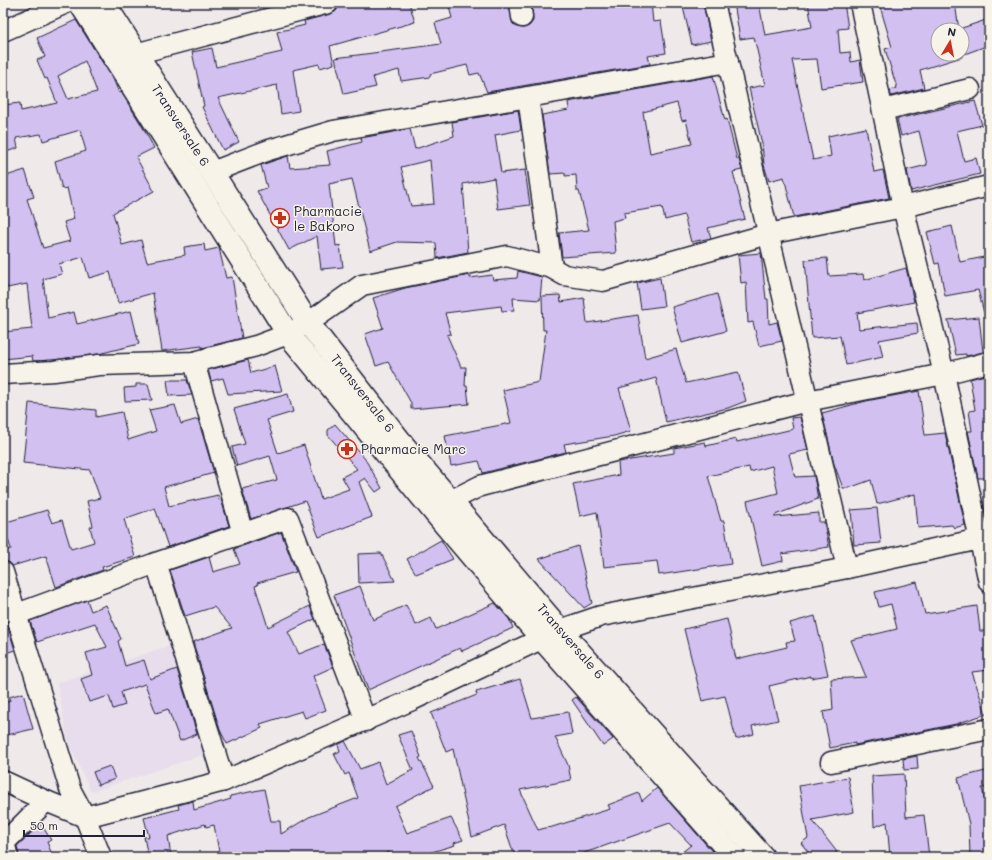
<svg xmlns="http://www.w3.org/2000/svg" width="992" height="860" viewBox="0 0 992 860" font-family="Mali,sans-serif">
<rect width="100%" height="100%" fill="#f0e9ea"/>
<filter id="ink" filterUnits="userSpaceOnUse"><feTurbulence type="fractalNoise" baseFrequency=".025" numOctaves="2"/><feDisplacementMap in="SourceGraphic" scale="8" xChannelSelector="R" yChannelSelector="G"/><feConvolveMatrix kernelMatrix="1 2 1 2 8 2 1 2 1" color-interpolation-filters="sRGB"/></filter>
<g filter="url(#ink)">
<polygon fill="#e7ddec" points="174,644 211,752 91,792 68,741 57,683"/>
<g fill="#d2c0f1" stroke="#22223b" fill-rule="evenodd">
<polygon points="339,3 409,3 415,22 330,46 334,64 320,68 319,64 293,70 299,111 281,114 277,85 218,98 239,142 223,150 202,107 204,106 192,52 212,48 216,67 282,52 277,32 305,25 304,21 331,14 336,11"/>
<polygon points="448,3 509,3 513,24 517,27 523,28 529,26 533,21 532,3 651,3 653,22 661,21 666,53 648,56 650,64 487,92 479,73 470,75 467,65 430,74 430,77 401,81 399,70 373,77 376,87 344,94 335,58 441,44 435,23 452,18"/>
<polygon points="682,3 703,3 711,41 692,45"/>
<polygon points="734,3 759,3 765,35 812,27 808,3 844,3 848,28 838,29 840,53 850,52 851,62 860,60 863,82 821,88 817,59 792,60 813,160 831,156 828,136 866,128 874,172 883,170 889,198 794,217 784,177 769,181 764,165 762,144 749,88 765,85 754,37 740,39"/>
<polygon points="879,3 955,3 959,30 938,30 938,54 962,54 962,57 920,70 924,88 891,96 890,90 897,88 885,49 892,47"/>
<polygon points="989,19 989,45 962,55 962,28"/>
<path d="M76,20L114,81L119,93L121,92L141,124L154,148L136,157L154,191L113,213L122,245L141,240L147,262L185,255L184,247L204,244L205,251L219,248L226,278L232,277L242,338L202,348V346L162,351L153,293L118,303L110,272L89,278L83,257L59,264L62,274L43,279L48,318L74,312L77,324L131,311L139,344L98,354L53,360L33,361L32,356L3,359V332L32,329L27,284L7,288L3,273V177L25,170L34,197L27,199L43,248L70,241L64,222L74,219L67,188L62,189L55,161L86,151L80,130L43,141L41,134L16,138L18,148L6,152L3,142V105L20,103L21,111L57,103L47,78L45,79L37,60L45,57L37,38ZM85,61L97,92L68,99L58,76Z"/>
<path d="M713,76L725,120L727,119L737,159H739L742,170L733,172L745,219L708,228L711,238L691,242L684,215L665,220L662,207L624,213L625,218L613,221L616,253L562,257L559,233L589,230L579,191H577L576,175L565,176V173L550,174L542,115L569,110L568,102ZM677,103L682,121L686,120L692,144L650,153L643,112Z"/>
<polygon points="975,101 982,125 957,131 964,161 976,158 980,174 911,191 907,170 927,165 919,131 901,136 897,119"/>
<path d="M518,110L521,130L495,135L501,173L525,170L530,205L498,209L494,178L463,184L468,252L437,258L436,243L397,242L370,251L352,179L329,184L336,246L340,245L343,267L321,269L317,236L289,250L257,191L267,188L261,165L288,156L290,168L330,165L327,151L362,142L361,138L410,129L415,149L454,136L452,122ZM430,160L434,204L411,206L401,167Z"/>
<polygon points="952,226 960,262 989,256 989,313 984,313 978,290 945,296 939,263 935,264 927,232"/>
<polygon points="761,253 766,299 768,299 769,324 777,322 782,341 759,346 753,322 748,323 746,282 741,283 738,255"/>
<polygon points="827,258 829,276 863,274 864,280 906,268 914,302 857,313 859,329 917,323 918,333 879,340 883,357 846,365 840,336 812,338 805,260"/>
<polygon points="518,271 542,277 540,300 513,298 514,310 502,311 501,306 445,313 451,334 447,335 461,367 466,367 465,386 467,386 469,404 411,409 411,403 388,362 376,366 365,334 383,328 373,298 405,288 470,275 470,278 492,275 493,280 517,278"/>
<polygon points="660,278 664,306 641,309 637,283"/>
<polygon points="717,294 726,331 682,343 672,307"/>
<polygon points="560,295 561,302 584,298 587,323 638,315 645,358 676,349 686,383 738,372 746,401 728,408 666,422 656,378 619,388 631,431 614,436 564,444 566,452 483,473 479,461 451,466 445,436 511,423 503,390 539,382 546,330 543,330 542,296"/>
<polygon points="979,317 983,352 966,356 966,354 956,355 948,320"/>
<polygon points="248,360 251,373 275,366 282,391 228,394 223,378 211,381 208,370"/>
<polygon points="989,374 989,478 978,478 968,431 972,431 969,411 975,410 970,379"/>
<polygon points="167,380 187,380 192,395 169,396"/>
<polygon points="136,384 148,384 152,400 125,401 124,388 136,387"/>
<polygon points="919,391 925,435 945,433 965,525 954,528 952,525 918,528 915,494 877,504 871,480 849,488 843,488 834,464 822,413 866,401"/>
<polygon points="288,394 293,412 267,420 278,453 304,445 321,499 349,489 342,477 357,469 328,435 328,430 335,424 365,459 382,488 376,492 365,478 359,482 372,517 319,537 305,501 251,519 242,489 277,480 270,456 237,466 232,447 245,444 234,409"/>
<polygon points="29,403 96,410 96,417 122,412 128,440 156,431 149,410 175,405 181,424 198,419 214,473 164,487 169,506 218,495 219,500 221,499 229,526 168,547 155,508 124,519 135,557 102,567 103,570 56,587 46,556 12,566 10,563 3,561 3,550 11,549 3,523 47,510 52,523 62,520 71,549 94,542 90,527 93,526 87,501 100,498 90,470 23,463"/>
<polygon points="800,417 808,450 789,454 795,477 814,476 818,499 775,515 775,517 819,513 819,522 824,522 829,547 782,554 783,561 762,566 747,501 778,493 772,466 750,472 749,467 708,476 721,521 724,521 731,564 659,575 657,561 604,567 597,512 580,516 573,484 619,475 618,462 674,453 674,448 705,442 706,446 736,439 737,442 793,429 791,418"/>
<polygon points="877,508 881,543 854,545 851,510"/>
<polygon points="281,532 296,572 257,583 258,585 255,586 268,627 310,606 315,619 288,632 299,654 324,644 333,667 313,676 326,710 305,718 302,711 260,724 262,728 227,744 220,730 193,642 232,628 214,607 185,616 170,570 209,557 213,572 240,564 234,549"/>
<polygon points="441,540 453,559 416,574 407,559"/>
<polygon points="578,546 592,603 584,608 539,559"/>
<polygon points="381,553 395,581 359,583 358,554"/>
<polygon points="917,582 925,614 977,606 980,631 989,631 989,670 972,672 986,714 956,724 855,745 855,743 830,748 823,712 833,710 831,679 866,677 851,640 897,629 891,604 879,607 875,592"/>
<polygon points="360,586 373,620 406,605 416,625 431,618 436,629 495,603 509,619 513,628 462,651 460,648 368,690 334,595"/>
<polygon points="87,600 91,611 106,605 121,639 118,641 125,666 144,660 150,679 177,669 197,734 180,741 168,709 156,713 145,684 121,692 125,705 113,709 109,696 89,702 81,679 92,675 86,653 107,647 95,623 37,642 30,621"/>
<polygon points="3,611 15,650 5,653 3,645"/>
<polygon points="815,616 828,675 811,678 811,676 769,686 778,720 752,726 754,734 736,739 725,696 702,701 684,629 727,619 736,659 787,647 786,642 795,641 790,623"/>
<polygon points="520,679 532,718 568,712 572,734 555,737 568,765 571,780 520,790 538,830 549,827 549,828 610,809 608,805 639,793 642,801 657,788 717,857 676,857 691,845 670,823 573,857 515,857 504,825 472,837 453,749 446,752 431,713 477,695 476,692"/>
<polygon points="23,693 33,729 3,736 3,703 10,701 9,697"/>
<polygon points="576,697 613,739 603,746 572,700"/>
<polygon points="411,731 421,757 419,758 434,786 395,806 407,833 451,818 463,840 454,843 455,845 422,855 421,852 409,857 391,857 389,852 379,857 220,857 214,825 206,827 205,824 168,836 171,857 148,857 144,837 149,837 144,818 179,809 178,805 193,801 194,810 231,799 230,796 264,789 271,821 280,821 281,834 309,817 358,798 349,773 345,775 334,754 340,751 338,745 345,741 360,769 378,762 386,784 413,770 398,735"/>
<polygon points="917,756 918,769 904,770 903,759"/>
<polygon points="110,766 115,779 98,785 93,772"/>
<polygon points="989,770 989,787 982,788 989,818 989,857 970,857 969,824 958,778"/>
<polygon points="904,774 906,817 924,815 929,857 890,857 887,822 874,827 872,776"/>
<polygon points="848,777 854,812 812,820 837,852 830,857 812,857 801,843 808,838 799,786"/>
<polygon points="41,824 51,840 47,842 53,857 19,857 17,846"/>
</g>
<g fill="none" stroke-linecap="round" stroke-linejoin="round">
<g stroke="#22223b" stroke-width="23">
<g id="minor">
<polyline points="520,3 522,17"/>
<polyline points="714,3 847,568"/>
<polyline points="860,3 903,207 944,374 989,582"/>
<polyline points="3,31 66,3"/>
<polyline points="135,54 328,3"/>
<polyline points="528,97 552,268"/>
<polyline points="883,110 970,89"/>
<polyline points="212,172 269,150 333,131 728,62"/>
<polyline points="194,362 243,534"/>
<polyline points="3,374 54,371 99,365 194,362 256,346 288,334 308,323 362,285 507,256 552,268 564,275 603,281 768,234 903,207 989,186"/>
<polyline points="452,500 480,486 807,401 944,374 989,362"/>
<polyline points="156,563 224,781"/>
<polyline points="3,572 70,789 85,817 101,857"/>
<polyline points="17,614 156,563 288,518 366,721"/>
<polyline points="831,762 989,729"/>
<polyline points="3,781 46,801 85,817 224,781 412,700 560,630 601,616 847,568 989,537"/>
<polyline points="8,857 4,843 46,801"/>
</g>
</g>
<g stroke="#22223b" stroke-width="25">
<g id="major">
<polyline points="80,3 288,334 436,514 542,639 734,857"/>
<polyline points="104,3 308,323 404,446 560,630 763,857"/>
</g>
</g>
<use href="#minor" stroke="#f7f3e8" stroke-width="20"/>
<use href="#major" stroke="#f7f3e8" stroke-width="22"/>
</g>
</g>
<defs>
<g id="pharmacy-ring" transform="scale(1)"><circle r="9.5" fill="#f7f3e8" stroke="#c8321e" stroke-width="1.5"/><path d="M-2-6h4v4h4v4h-4v4h-4v-4h-4v-4h4Z" fill="#c8321e"/></g>
</defs>
<g fill-rule="evenodd">
<use href="#pharmacy-ring" x="280" y="218"/>
<use href="#pharmacy-ring" x="347" y="449"/>
</g>
<g text-anchor="middle" stroke-width="3" stroke-linejoin="round" paint-order="stroke">
<g font-size="13" fill="#22223b" stroke="#f7f3e8">
<text transform="translate(181 125) rotate(57)" y="5">Transversale 6</text>
<text transform="translate(363 393) rotate(52)" y="5">Transversale 6</text>
<text transform="translate(571 641) rotate(49)" y="5">Transversale 6</text>
</g>
<g font-size="13" fill="#22223b" stroke="#f7f3e8" text-anchor="start">
<text x="294" y="216">Pharmacie<tspan x="294" dy="15">le Bakoro</tspan></text>
<text x="361" y="454">Pharmacie Marc</text>
</g>
</g>
<rect width="992" height="860" fill="none" stroke="#f7f3e8" stroke-width="16"/>
<rect x="8" y="8" width="976" height="844" fill="none" stroke="#22223b" stroke-width="1.5" filter="url(#ink)"/>
<g transform="translate(950 42) rotate(10)"><circle r="19" fill="#f7f3e8" stroke="#a29fa3"/>
<path d="M0-3L7 15L0 10L-7 15Z" fill="#c8321e"/>
<text y="-6" font-size="11" font-weight="bold" text-anchor="middle" fill="#22223b">N</text>
</g>
<path d="M24 830v6h120v-6" fill="none" stroke="#22223b" stroke-width="2"/>
<text x="30" y="830" font-size="12" fill="#22223b" stroke="#f7f3e8" stroke-width="3" paint-order="stroke">50 m</text>
</svg>
